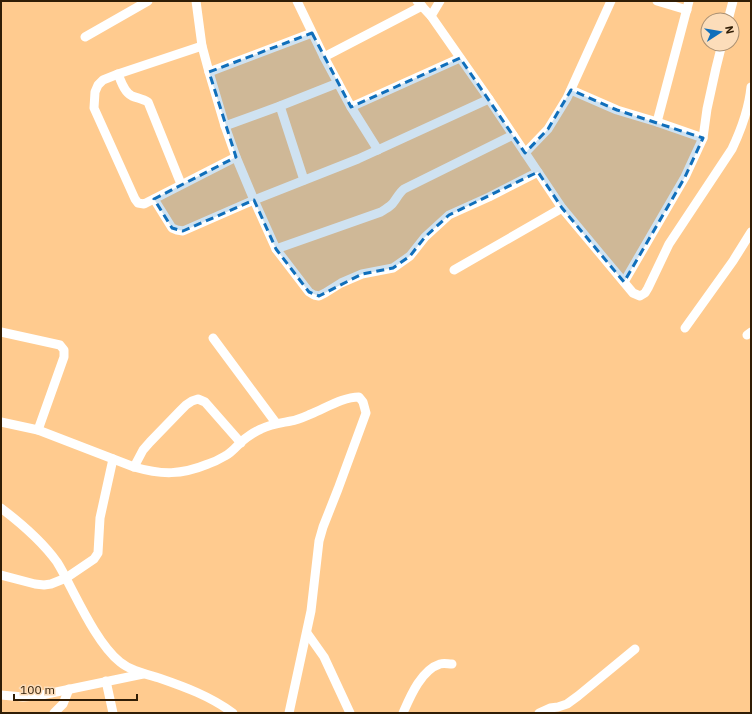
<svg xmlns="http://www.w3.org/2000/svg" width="752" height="714" viewBox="0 0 752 714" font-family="'IBM Plex Sans',sans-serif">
<rect width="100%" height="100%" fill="#ffcb8f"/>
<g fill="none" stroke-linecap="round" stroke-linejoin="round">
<g stroke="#fff" stroke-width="9">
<polyline points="196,1 202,46 209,72 225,126 236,157 254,200 276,249 309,292 314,295 319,296 325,293 341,283 362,274 393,268 410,256 425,237 449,215 489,197 538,172"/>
<polyline points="297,1 324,57 351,107 378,150"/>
<path d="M417,1L431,16L489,99L562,208L633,293L640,296L645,293L648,288L669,244L732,149C741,130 749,108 751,87"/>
<polyline points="657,1 687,10"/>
<polyline points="431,16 440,1"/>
<polyline points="728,20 733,1"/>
<polyline points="85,37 148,1"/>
<polyline points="202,46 118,74 103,80 98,85 95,92 94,108 135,199 138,203 144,204 236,157"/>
<polyline points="324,57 422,6"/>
<polyline points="209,72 312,33"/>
<path d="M118,74C121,81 124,92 132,96C137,98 143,99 148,102L181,184"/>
<polyline points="571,90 617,110 657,122 703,138 707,109 716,68 722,44"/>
<polyline points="280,106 304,180"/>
<polyline points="351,107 460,58"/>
<polyline points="657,122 689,1"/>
<polyline points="225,126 280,106 338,83"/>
<polyline points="525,153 548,129 567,98 611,1"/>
<polyline points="154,199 172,228 177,230 183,231 254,200 358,159 489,99"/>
<path d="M276,249L381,212C385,209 390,207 393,203C397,198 399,193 404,189L513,135"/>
<polyline points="454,270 562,208"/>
<polyline points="624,282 685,177 703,138"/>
<polyline points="685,328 733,261 751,232"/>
<polyline points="1,332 60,345 64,350 64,357 38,430"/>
<polyline points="747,335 751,332"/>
<polyline points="213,338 276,423"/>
<path d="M1,422L38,430L134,467C162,475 181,475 208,464C214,462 220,459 225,456C231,453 236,447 241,442C247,437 254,432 261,429C271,424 281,423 291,421C298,420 304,417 311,414C326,408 343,397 359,397L363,402L366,413L338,489L323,527L319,541L311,611L289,713"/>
<polyline points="134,467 143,450 150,442 180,411 186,405 192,401 198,399 205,402 241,443"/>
<path d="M1,508C22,524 42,541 57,562C62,570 66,578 70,586C82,609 100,646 120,662C131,671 146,674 159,678C185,687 210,696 233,713"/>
<polyline points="1,575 35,584 44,585 51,584 66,578 94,559 98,553 100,518 113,459"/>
<polyline points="307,633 324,657 350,713"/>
<polyline points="106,681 113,713"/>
<polyline points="1,695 23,697 37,696 143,674"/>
<polyline points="54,713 63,704 69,689"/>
<path d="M403,713C410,697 421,670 440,664C444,663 448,664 452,664"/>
<polyline points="539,713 550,708 558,707 567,704 578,696 635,649"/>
</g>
</g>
<path fill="#106fbb" fill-opacity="0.2" stroke="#106fbb" stroke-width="3" stroke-dasharray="8 5" stroke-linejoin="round" d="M312,33L351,107L460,58L525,153L548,129L571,90L617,110L703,138L685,177L624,282L562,208L538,172L449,215L425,237L410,256L393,268L362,274L319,296L309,292L276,249L254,200L183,231L172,228L154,199L236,157L209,72Z"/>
<rect width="752" height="714" fill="none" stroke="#301d05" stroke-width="4"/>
<g transform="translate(720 32) rotate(78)"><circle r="19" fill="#fcddba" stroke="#aa9072"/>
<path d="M0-3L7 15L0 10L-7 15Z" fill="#106fbb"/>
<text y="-6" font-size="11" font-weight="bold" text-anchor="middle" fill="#301d05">N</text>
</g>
<path d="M14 694v6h123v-6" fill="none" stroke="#301d05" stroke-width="2"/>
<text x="20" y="694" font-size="12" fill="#301d05" stroke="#fcddba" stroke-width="3" paint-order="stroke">100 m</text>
</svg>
